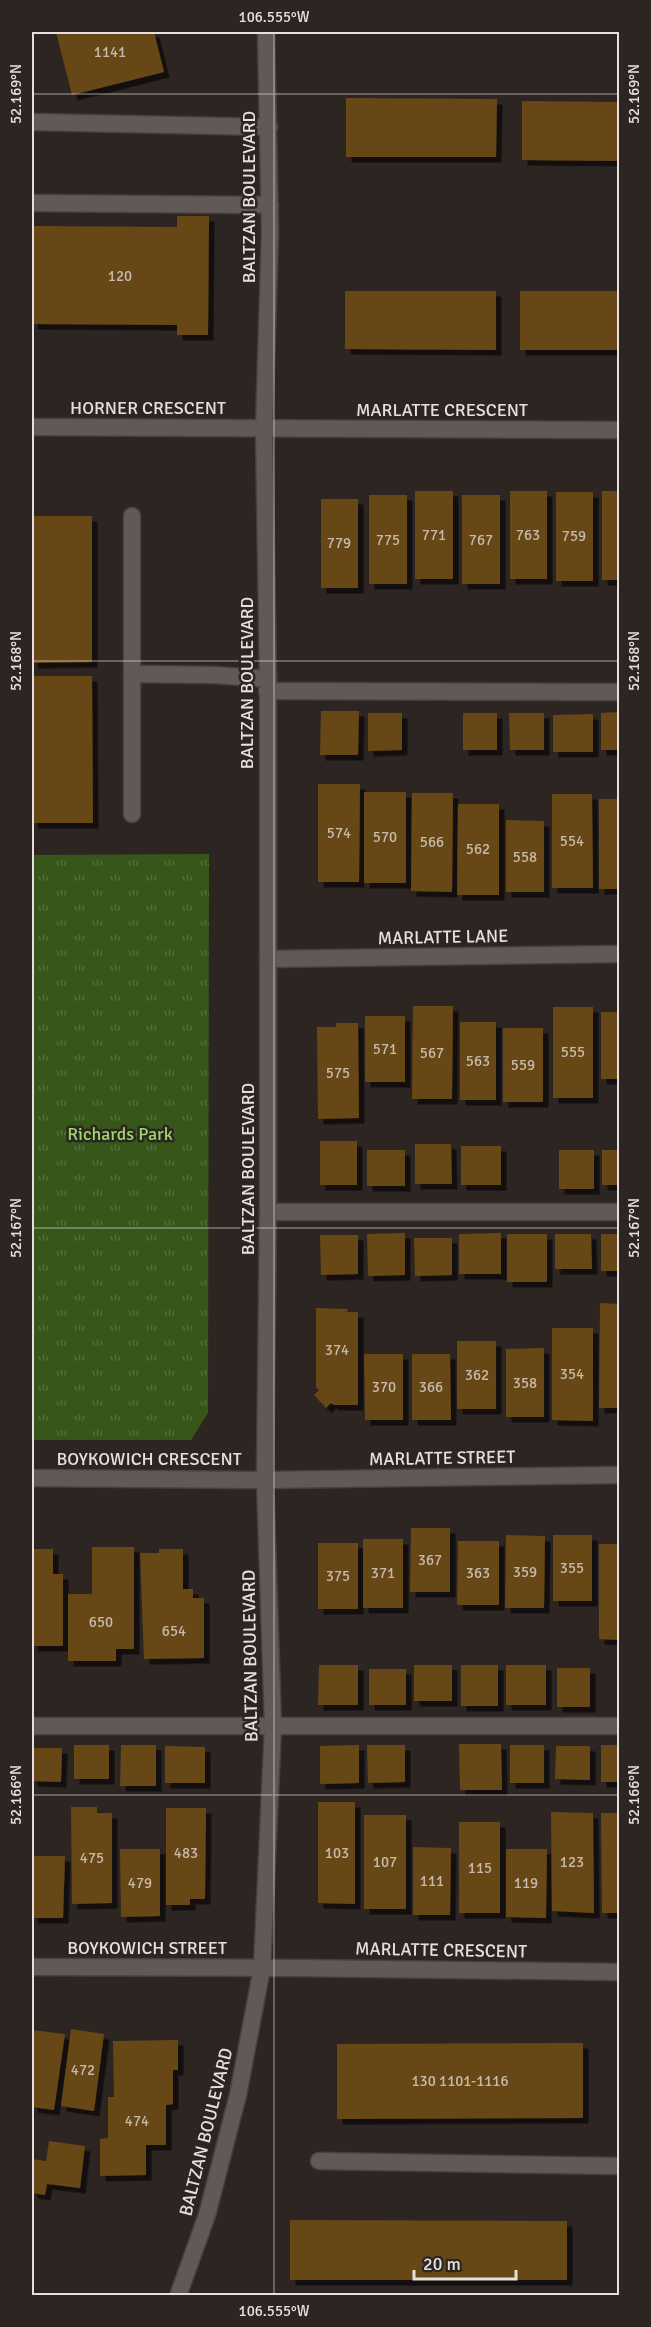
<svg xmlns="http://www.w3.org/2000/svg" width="651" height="2327" viewBox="0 0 651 2327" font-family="Signika,sans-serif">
<defs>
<pattern id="park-tufts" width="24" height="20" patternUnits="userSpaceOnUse" patternTransform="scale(1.5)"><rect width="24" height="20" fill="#37561a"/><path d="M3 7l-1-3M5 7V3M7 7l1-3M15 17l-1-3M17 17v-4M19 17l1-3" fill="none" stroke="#546e3b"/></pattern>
<filter id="shadow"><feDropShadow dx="5.5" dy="5.5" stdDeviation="0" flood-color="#0009"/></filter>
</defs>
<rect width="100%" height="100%" fill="#2c2522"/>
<polygon fill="url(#park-tufts)" points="209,854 208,1413 191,1440 32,1440 32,855"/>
<g fill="#674617" filter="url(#shadow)">
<polygon points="56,32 154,32 164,72 72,95"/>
<polygon points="346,98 497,99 496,157 346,157"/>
<polygon points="522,101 620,102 620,161 522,160"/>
<polygon points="177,216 209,216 208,335 177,335 177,325 32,324 32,226 177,227"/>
<polygon points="345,291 496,291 496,350 345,349"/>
<rect x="520" y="291" width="100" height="59"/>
<rect x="415" y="491" width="38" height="88"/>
<rect x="510" y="491" width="37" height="88"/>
<rect x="602" y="491" width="18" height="89"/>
<rect x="556" y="492" width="37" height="89"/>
<rect x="369" y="495" width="38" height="89"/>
<rect x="462" y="495" width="38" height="89"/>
<rect x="321" y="499" width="37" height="89"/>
<polygon points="32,516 92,516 92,662 32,663"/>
<polygon points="32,676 92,676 93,823 32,823"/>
<polygon points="321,711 359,711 358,755 320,755"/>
<polygon points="620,712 620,750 601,750 601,713"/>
<polygon points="368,713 402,713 402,750 368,751"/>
<rect x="463" y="713" width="34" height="37"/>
<polygon points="509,713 544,713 544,750 510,750"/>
<polygon points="593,714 593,752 553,752 553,715"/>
<polygon points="318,784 360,784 359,882 318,882"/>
<rect x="364" y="792" width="42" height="91"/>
<polygon points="412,793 453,793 452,892 411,891"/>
<polygon points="552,794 592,794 593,888 552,888"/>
<rect x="599" y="799" width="21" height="90"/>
<polygon points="458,804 499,804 499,895 457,895"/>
<polygon points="506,820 544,821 544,892 506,892"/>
<polygon points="413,1006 453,1006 452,1099 412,1099"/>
<rect x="553" y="1007" width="40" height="91"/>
<rect x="601" y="1012" width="19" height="67"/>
<rect x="365" y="1016" width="40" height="66"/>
<rect x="460" y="1022" width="36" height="78"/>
<polygon points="336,1023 358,1023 359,1118 318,1119 317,1027 336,1027"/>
<rect x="503" y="1028" width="40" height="74"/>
<rect x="320" y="1141" width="37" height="44"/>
<polygon points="415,1144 451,1144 452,1184 415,1184"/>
<rect x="461" y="1146" width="40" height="39"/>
<rect x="367" y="1150" width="38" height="36"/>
<rect x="559" y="1150" width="35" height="39"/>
<rect x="602" y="1150" width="18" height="35"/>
<polygon points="405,1233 405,1275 368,1276 367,1234"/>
<polygon points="501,1233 501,1274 459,1274 459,1234"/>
<rect x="507" y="1234" width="40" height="48"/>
<polygon points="555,1234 591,1234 592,1269 555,1269"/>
<rect x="601" y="1234" width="19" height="37"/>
<polygon points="320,1235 358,1235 358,1274 321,1275"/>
<polygon points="414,1238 452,1238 452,1275 415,1276"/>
<polygon points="600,1303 620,1304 620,1408 599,1408"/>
<polygon points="316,1308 348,1309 347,1312 358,1312 358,1405 334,1405 331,1403 326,1408 314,1395 319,1390 316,1388"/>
<polygon points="552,1328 593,1328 593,1421 552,1420"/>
<rect x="457" y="1341" width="39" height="68"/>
<polygon points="544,1348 544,1417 506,1417 506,1349"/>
<polygon points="364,1354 403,1354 403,1420 365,1420"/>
<polygon points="412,1354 450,1354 451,1420 412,1420"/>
<polygon points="411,1528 450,1528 450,1592 410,1592"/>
<polygon points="506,1535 545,1536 544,1608 505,1608"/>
<rect x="553" y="1535" width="39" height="66"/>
<rect x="363" y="1539" width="40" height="69"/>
<polygon points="458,1541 499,1541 499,1605 457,1605"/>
<rect x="318" y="1543" width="40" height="66"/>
<polygon points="599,1544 620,1544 620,1640 599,1639"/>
<polygon points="92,1547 134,1547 134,1649 116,1649 116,1661 68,1661 68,1594 92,1594"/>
<polygon points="32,1549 53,1549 53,1574 63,1574 63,1646 32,1646"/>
<polygon points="159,1549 183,1549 183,1589 193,1589 193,1598 204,1598 204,1658 144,1659 140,1553 159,1553"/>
<polygon points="319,1665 358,1665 358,1705 318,1705"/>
<rect x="414" y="1665" width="38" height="36"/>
<rect x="461" y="1665" width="37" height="41"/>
<rect x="506" y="1665" width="40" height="40"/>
<rect x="557" y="1668" width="33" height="39"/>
<rect x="369" y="1669" width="37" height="36"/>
<polygon points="459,1744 501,1744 502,1790 460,1790"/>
<rect x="74" y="1745" width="35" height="34"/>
<polygon points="121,1745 156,1745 156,1786 120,1786"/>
<polygon points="359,1745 359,1783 320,1784 320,1746"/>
<polygon points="367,1745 405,1745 405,1782 368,1783"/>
<rect x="510" y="1745" width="34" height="38"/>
<rect x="601" y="1745" width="19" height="37"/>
<polygon points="165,1746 205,1747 205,1783 165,1783"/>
<polygon points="556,1746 590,1746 590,1780 555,1779"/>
<polygon points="32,1748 62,1748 61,1782 32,1781"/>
<polygon points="318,1802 355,1802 355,1904 318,1903"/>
<polygon points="71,1807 97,1807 97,1813 112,1813 112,1903 72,1904"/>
<polygon points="166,1808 206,1808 205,1899 190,1899 190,1905 166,1905"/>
<polygon points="551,1812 593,1813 594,1913 552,1911"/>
<polygon points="601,1813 620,1813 620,1913 602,1913"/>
<rect x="364" y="1815" width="42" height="94"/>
<rect x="459" y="1822" width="41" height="91"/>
<polygon points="413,1847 451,1848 450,1915 413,1915"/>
<polygon points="120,1849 160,1849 160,1916 121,1917"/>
<polygon points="506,1849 547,1849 546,1918 506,1917"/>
<polygon points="32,1856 65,1856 63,1918 32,1918"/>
<polygon points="71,2029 104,2034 94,2111 61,2106"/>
<polygon points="32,2030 65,2034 54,2110 32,2107"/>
<polygon points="178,2040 178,2070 173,2070 173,2104 166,2105 166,2145 146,2145 146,2175 100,2176 100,2139 108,2138 108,2097 114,2097 113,2041"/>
<polygon points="583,2043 583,2118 337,2119 337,2044"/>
<polygon points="49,2141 85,2146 80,2188 47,2184 45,2195 32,2193 32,2159 46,2161"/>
<polygon points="290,2220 567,2221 567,2280 290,2280"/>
</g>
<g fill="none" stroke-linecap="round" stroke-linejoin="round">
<g stroke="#47403e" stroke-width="19">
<g id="service">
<polyline points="32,122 269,127"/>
<polyline points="32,203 270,205"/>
<polyline points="132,674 215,675 268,679"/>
<polyline points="267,691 620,692"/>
<polyline points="132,814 132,516"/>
<polyline points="268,1212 620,1212"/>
<polyline points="32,1726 620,1726"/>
<polyline points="319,2161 620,2166"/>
</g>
</g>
<g stroke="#47403e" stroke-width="19">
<g id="minor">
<polyline points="32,427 620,430"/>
<polyline points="268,959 620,954"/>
<polyline points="32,1478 265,1480 620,1475"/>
<polyline points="32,1967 297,1968 620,1972"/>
</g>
</g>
<g stroke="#47403e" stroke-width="19">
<polyline id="tertiary" points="178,2296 207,2215 238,2095 262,1968 273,1726 265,1480 268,1212 268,679 264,429 270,232 266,32"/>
</g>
<use href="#service" stroke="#615956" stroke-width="16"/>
<use href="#minor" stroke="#615956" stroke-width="16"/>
<use href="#tertiary" stroke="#615956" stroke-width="16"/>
</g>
<path fill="none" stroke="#e5e0de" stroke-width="1.5" stroke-opacity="0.45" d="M274,32V2296M32,94H620M32,661H620M32,1228H620M32,1795H620"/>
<g text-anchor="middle" stroke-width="5" stroke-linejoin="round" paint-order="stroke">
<g font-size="15" fill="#c6baac">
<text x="110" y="57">1141</text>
<text x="120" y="281">120</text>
<text x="434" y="540">771</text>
<text x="528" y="540">763</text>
<text x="574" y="541">759</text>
<text x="388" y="545">775</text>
<text x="481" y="545">767</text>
<text x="339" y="548">779</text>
<text x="339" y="838">574</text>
<text x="385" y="842">570</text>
<text x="572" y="846">554</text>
<text x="432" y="847">566</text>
<text x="478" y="854">562</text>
<text x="525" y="862">558</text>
<text x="385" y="1054">571</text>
<text x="573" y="1057">555</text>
<text x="432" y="1058">567</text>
<text x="478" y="1066">563</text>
<text x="523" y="1070">559</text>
<text x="338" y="1078">575</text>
<text x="337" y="1355">374</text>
<text x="572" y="1379">354</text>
<text x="477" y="1380">362</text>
<text x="525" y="1388">358</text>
<text x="384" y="1392">370</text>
<text x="431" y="1392">366</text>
<text x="430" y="1565">367</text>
<text x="572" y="1573">355</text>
<text x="525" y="1577">359</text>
<text x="383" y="1578">371</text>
<text x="478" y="1578">363</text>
<text x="338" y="1581">375</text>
<text x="101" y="1627">650</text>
<text x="174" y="1636">654</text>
<text x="186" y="1858">483</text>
<text x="337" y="1858">103</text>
<text x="92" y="1863">475</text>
<text x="385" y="1867">107</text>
<text x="572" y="1867">123</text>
<text x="480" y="1873">115</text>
<text x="432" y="1886">111</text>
<text x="140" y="1888">479</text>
<text x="526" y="1888">119</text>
<text x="83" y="2075">472</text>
<text x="460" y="2086">130 1101-1116</text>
<text x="137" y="2126">474</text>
</g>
<g font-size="18" fill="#e5e0de" stroke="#2c2522">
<text transform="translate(249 197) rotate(-90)" y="6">BALTZAN BOULEVARD</text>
<text x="148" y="414">HORNER CRESCENT</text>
<text x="442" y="416">MARLATTE CRESCENT</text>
<text transform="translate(247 683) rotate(-90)" y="6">BALTZAN BOULEVARD</text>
<text transform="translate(443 937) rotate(-1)" y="6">MARLATTE LANE</text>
<text transform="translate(248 1169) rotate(-90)" y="6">BALTZAN BOULEVARD</text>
<text transform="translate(442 1458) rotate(-1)" y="6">MARLATTE STREET</text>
<text x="149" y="1465">BOYKOWICH CRESCENT</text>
<text transform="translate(250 1656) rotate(-91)" y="6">BALTZAN BOULEVARD</text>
<text x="147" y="1954">BOYKOWICH STREET</text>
<text transform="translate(441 1950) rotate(1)" y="6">MARLATTE CRESCENT</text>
<text transform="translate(206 2132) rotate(-76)" y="6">BALTZAN BOULEVARD</text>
</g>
<g font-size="18" fill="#9dd969" stroke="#2c2522">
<text x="120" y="1140">Richards Park</text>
</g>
</g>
<rect width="651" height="2327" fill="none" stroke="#2c2522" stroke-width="66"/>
<path d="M414 2270v9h102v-9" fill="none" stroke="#e5e0de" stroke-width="3"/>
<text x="423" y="2270" font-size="18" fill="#e5e0de" stroke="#2c2522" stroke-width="4.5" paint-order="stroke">20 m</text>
<rect x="33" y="33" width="585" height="2261" fill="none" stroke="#e5e0de" stroke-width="2"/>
<g font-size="15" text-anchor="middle" fill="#e5e0de">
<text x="274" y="22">106.555°W</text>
<text transform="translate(16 94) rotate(-90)" y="5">52.169°N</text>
<text transform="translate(634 94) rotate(-90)" y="5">52.169°N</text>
<text transform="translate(16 661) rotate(-90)" y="5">52.168°N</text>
<text transform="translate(634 661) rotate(-90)" y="5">52.168°N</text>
<text transform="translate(16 1228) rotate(-90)" y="5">52.167°N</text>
<text transform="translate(634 1228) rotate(-90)" y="5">52.167°N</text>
<text transform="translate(16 1795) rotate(-90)" y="5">52.166°N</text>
<text transform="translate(634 1795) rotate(-90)" y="5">52.166°N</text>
<text x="274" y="2316">106.555°W</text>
</g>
</svg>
